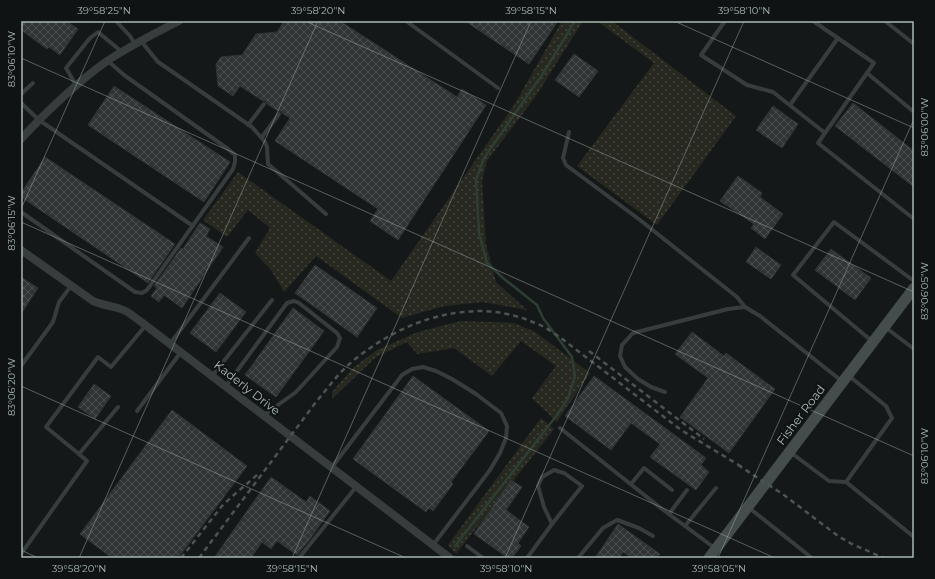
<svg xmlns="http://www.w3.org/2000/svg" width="935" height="579" viewBox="0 0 935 579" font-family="Montserrat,sans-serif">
<defs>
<pattern id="grass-dots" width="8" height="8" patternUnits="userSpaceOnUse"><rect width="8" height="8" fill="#27281f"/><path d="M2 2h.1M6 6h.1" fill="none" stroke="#44453d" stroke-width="1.8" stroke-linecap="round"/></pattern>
<pattern id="building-cross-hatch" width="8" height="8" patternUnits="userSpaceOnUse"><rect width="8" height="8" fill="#303434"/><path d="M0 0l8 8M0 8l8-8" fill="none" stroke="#4b4f4f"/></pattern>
</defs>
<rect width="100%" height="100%" fill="#151818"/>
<g fill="url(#grass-dots)">
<polygon points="562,21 583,21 536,96 487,161 482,181 486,244 496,282 527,310 483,302 444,306 402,318 316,256 284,292 271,270 255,253 270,228 248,210 227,237 203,220 238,172 391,281 514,105"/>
<polygon points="597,21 612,21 736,116 657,225 577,166 654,63"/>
<polygon points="461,321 514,323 535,332 590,373 557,422 532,398 556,366 521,341 492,376 454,348 417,354 407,342 376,357 332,399 332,392 354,367 377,350 418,332"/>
<polygon points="541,418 554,429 456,554 448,545"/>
</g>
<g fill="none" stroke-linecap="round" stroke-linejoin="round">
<polyline stroke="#2d3e34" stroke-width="2.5" points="455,546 557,415 568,398 575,376 572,357 543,318 537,305 503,278 487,263 479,233 476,180 484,158 544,72 575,21"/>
</g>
<g fill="url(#building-cross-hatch)" stroke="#2f3434">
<polygon points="21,21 66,21 78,29 60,55 49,47 47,49 21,30"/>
<polygon points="284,21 340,21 457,97 462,89 486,105 398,240 370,221 378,209 275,141 290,118 282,113 281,111 278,111 267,104 266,101 263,101 240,86 233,96 218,86 216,64 221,57 242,55 256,34 277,32"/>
<polygon points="465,21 558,21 529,64"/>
<polygon points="574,54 598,71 579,97 555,80"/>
<polygon points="114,86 230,162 204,202 88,125"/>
<polygon points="853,103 914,151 914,187 835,126"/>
<polygon points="773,106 798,124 782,148 756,130"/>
<polygon points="45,157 175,244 148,283 21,197 21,193"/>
<polygon points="738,176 762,193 760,197 783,214 765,239 751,228 754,224 720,201"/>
<polygon points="200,223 210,229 206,236 223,247 182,308 164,295 159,302 151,296 157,288 154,286 181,248 183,249"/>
<polygon points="756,247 781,265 771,279 746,262"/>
<polygon points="831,249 871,278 855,300 815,270"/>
<polygon points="315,265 377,308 357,337 295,293"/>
<polygon points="21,277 38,288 21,314"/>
<polygon points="220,293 246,312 216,352 190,333"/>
<polygon points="293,308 324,331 276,397 245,375"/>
<polygon points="692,332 724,356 726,353 775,389 729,453 680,417 708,378 675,354"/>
<polygon points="413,376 489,431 451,482 453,484 433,511 429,508 426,512 353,459"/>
<polygon points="594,376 706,458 701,465 709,472 696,490 650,457 660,444 631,423 611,450 565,416"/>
<polygon points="94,384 111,396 95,419 78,407"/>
<polygon points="172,410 247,466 178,558 112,558 80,534"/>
<polygon points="271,477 306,502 310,496 330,511 310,539 297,555 277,541 271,549 262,542 251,558 214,558"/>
<polygon points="511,480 522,487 506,510 529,527 518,543 521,546 512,558 508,558 474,534"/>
<polygon points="618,524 660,554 657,558 632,558 623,552 619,558 595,558"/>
</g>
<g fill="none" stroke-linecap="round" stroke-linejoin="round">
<g stroke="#363d3c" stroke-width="4">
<polyline points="116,21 130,36 135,44"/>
<polyline points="406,21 498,88"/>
<polyline points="725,21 701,55 747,85 773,92 825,133"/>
<polyline points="813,21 874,63 867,73"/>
<polyline points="885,21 914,44"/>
<polyline points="141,41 158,62 164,66 252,127 265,142 267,147 268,164 326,214"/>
<polyline points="76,85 66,68 90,38 98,32 122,52"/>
<polyline points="21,94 33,83"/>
<polyline points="21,103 39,120 193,226"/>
<polyline points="790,105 838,38"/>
<polyline points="914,112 867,73 818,143 914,219"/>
<polyline points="248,125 264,104"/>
<polyline points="569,132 563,158 566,165 640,220 737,297 745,307"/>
<polyline points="262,137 279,114"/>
<polyline points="21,212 135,292 142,293 147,290 233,169 235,162 235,155 228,149 124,75 108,61"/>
<polyline points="885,327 914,349"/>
<polyline points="873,342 793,275 834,222 914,281"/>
<polyline points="170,344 249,238"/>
<polyline points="21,366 53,322 59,302 71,286"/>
<polyline points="212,376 272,300"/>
<polyline points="226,386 287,303 294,301 299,303 337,333 340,338 337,347 296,392 264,415"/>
<polyline points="665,392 651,387 638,379 625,367 620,356 622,345 633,333 728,309 745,307 760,316 843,382"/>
<polyline points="137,411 181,352"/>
<polyline points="560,428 662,509 716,549"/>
<polyline points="790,452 829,481 846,482 892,418 886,406 849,376"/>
<polyline points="79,454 46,427 98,357 111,367 146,325"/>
<polyline points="332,467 402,375 412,369 423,367 436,371 452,379 476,394 501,413 507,426 506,438 500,453 490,470 433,545"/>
<polyline points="846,482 914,537"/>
<polyline points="631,484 644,468 672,490"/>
<polyline points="748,507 812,558"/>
<polyline points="669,514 687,490"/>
<polyline points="685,526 716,488"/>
<polyline points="467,546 483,558"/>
<polyline points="21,554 87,461 79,454 118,407"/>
<polyline points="299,558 356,487"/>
<polyline points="527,558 552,524 582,486 564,473 554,470 542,477 538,486 544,507 552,524"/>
<polyline points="578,558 603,528 617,520 639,528 653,536"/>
</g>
<g stroke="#363d3c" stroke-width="8">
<path d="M21,139C47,111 75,84 107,61C130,46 155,33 179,21"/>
<path d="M21,250L93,301C102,305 112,306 121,309C128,311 134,317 140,321L450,558"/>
</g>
<polyline stroke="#444d4b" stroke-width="11" points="709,558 914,288"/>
<g stroke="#4b5452" stroke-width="2.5" stroke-dasharray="5 4" stroke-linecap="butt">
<polyline points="589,351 704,439"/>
<polyline points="738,465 784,495 838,536 852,544 884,558"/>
<path d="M181,558L222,506C233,495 246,485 258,474"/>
<path d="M199,558L316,402C326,390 335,378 346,367C378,338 421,316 463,312C487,309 513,313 535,323C545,326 553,333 561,338L681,430L742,467"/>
</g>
</g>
<path fill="none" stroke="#a7b8b3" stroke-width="1" stroke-opacity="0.45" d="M305,21L914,292M674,21L914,128M21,58L914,456M21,209L105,21M21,222L775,558M21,386L406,558M21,550L38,558M79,558L318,21M292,558L531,21M505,558L744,21M718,558L914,119"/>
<g text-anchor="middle" stroke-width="4" stroke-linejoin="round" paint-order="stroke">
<g font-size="12" fill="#a7b8b3" stroke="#101313">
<text transform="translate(247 388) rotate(38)" y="4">Kaderly Drive</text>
<text transform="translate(801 415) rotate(-53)" y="4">Fisher Road</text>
</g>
</g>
<rect width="935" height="579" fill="none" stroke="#101313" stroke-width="44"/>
<rect x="22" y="22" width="891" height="535" fill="none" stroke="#a7b8b3" stroke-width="1.5"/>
<g font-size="10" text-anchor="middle" fill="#a7b8b3">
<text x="104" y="14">39°58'25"N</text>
<text x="318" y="14">39°58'20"N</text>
<text x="531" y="14">39°58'15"N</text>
<text x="744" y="14">39°58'10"N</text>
<text transform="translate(11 59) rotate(-90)" y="4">83°06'10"W</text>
<text transform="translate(924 127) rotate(-90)" y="4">83°06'00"W</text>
<text transform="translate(11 223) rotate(-90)" y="4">83°06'15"W</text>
<text transform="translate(924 291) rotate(-90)" y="4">83°06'05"W</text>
<text transform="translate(11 387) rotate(-90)" y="4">83°06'20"W</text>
<text transform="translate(924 456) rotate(-90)" y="4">83°06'10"W</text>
<text x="79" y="572">39°58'20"N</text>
<text x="292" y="572">39°58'15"N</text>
<text x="506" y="572">39°58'10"N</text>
<text x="719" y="572">39°58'05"N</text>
</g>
</svg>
